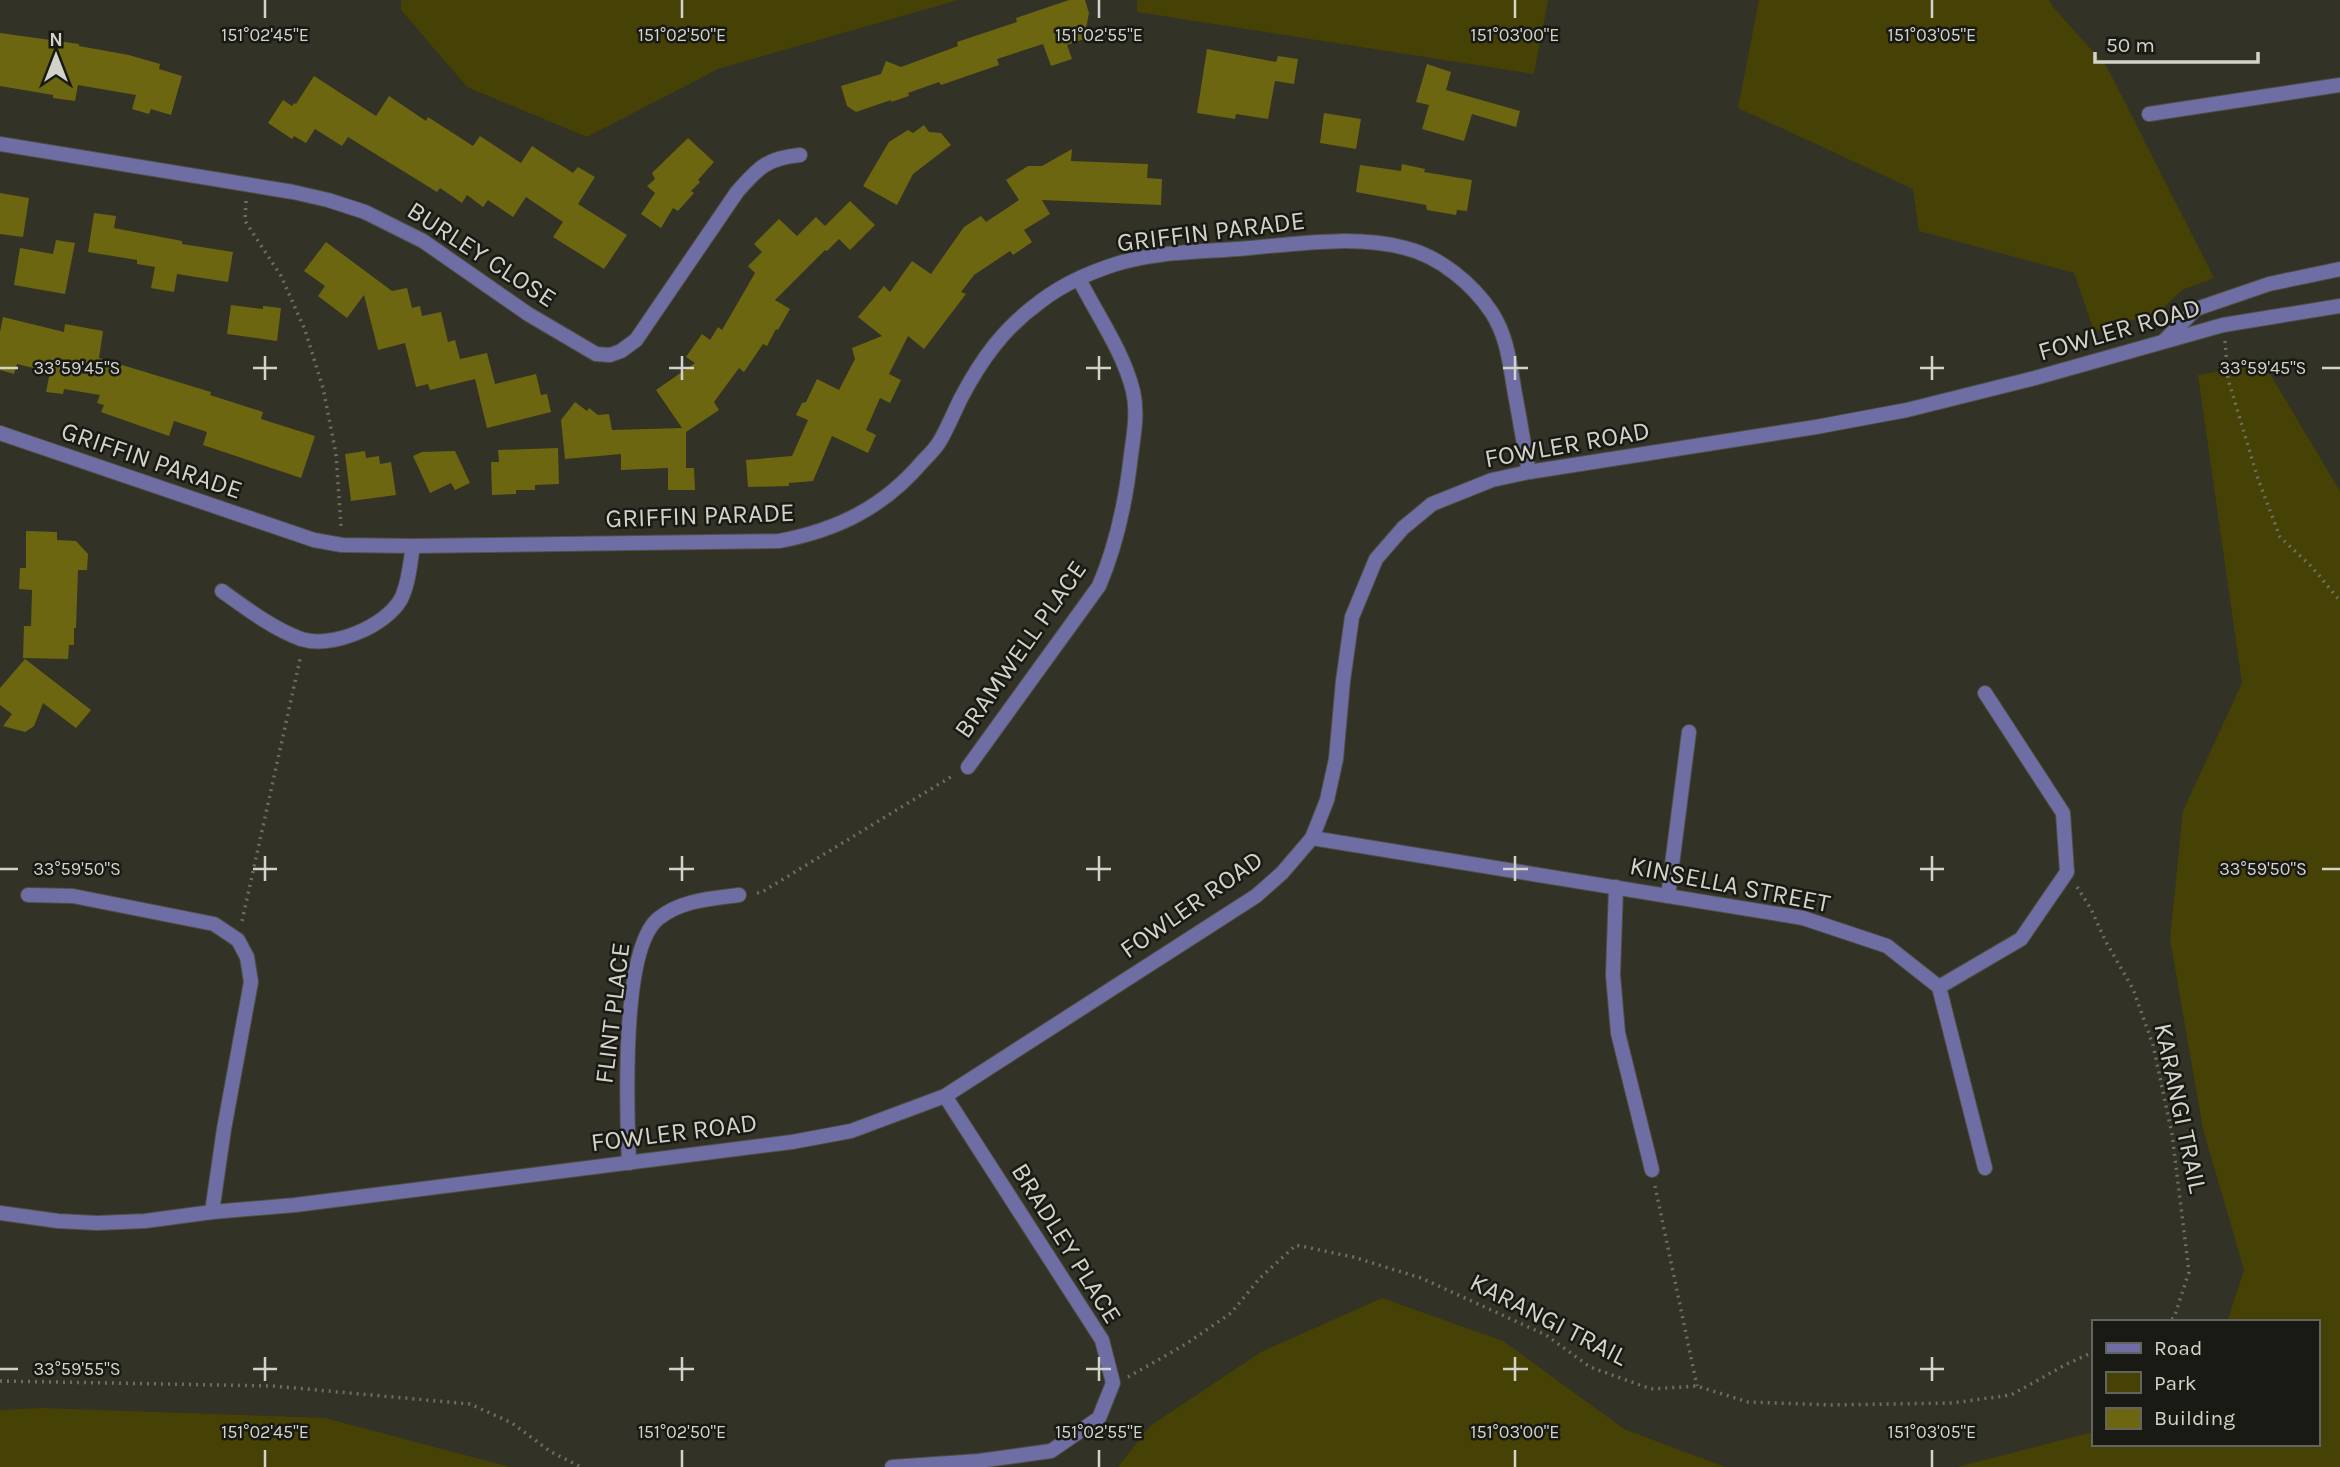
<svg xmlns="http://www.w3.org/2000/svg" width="2340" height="1467" viewBox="0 0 2340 1467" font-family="Karla,sans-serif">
<rect width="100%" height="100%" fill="#333226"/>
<g fill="#464105">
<polygon points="401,0 958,0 718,69 587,137 467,87 401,10"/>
<polygon points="1137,0 1548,0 1534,74 1137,12"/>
<polygon points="1759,0 2049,0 2053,7 2107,67 2214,278 2182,290 2158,313 2094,331 2074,273 1919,231 1913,189 1738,108"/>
<polygon points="2264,364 2340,491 2340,1467 1957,1467 2093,1432 2093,1444 2317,1444 2317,1322 2227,1322 2244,1270 2203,1129 2170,939 2183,811 2242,683 2198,375"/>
<polygon points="1382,1298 1503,1341 1624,1429 1725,1467 1118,1467 1150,1426 1261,1352"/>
<polygon points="42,1408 325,1418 510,1467 0,1467 0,1410"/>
</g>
<g fill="#6c6610">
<polygon points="1069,0 1085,0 1089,13 1084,39 1067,45 1072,59 1051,66 1043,44 997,59 999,65 941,85 939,82 908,93 909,96 891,102 891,100 856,112 847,106 841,86 881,74 886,61 901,67 958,46 957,42 1017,22 1016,18"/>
<polygon points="0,33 79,44 79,46 129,55 160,64 159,69 182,76 171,115 151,109 149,114 132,109 136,95 78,85 75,101 53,98 53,95 0,86"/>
<polygon points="1207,49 1276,62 1278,56 1298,59 1294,84 1275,81 1268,119 1236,114 1235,119 1197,113"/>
<polygon points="1427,64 1451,72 1446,90 1520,111 1516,127 1472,114 1464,141 1422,129 1429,105 1416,102"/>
<polygon points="314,76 376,116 389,96 426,121 428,117 473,146 480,136 521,163 532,146 573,173 578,167 595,177 578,204 627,235 604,269 553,237 563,222 526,197 513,217 488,200 483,207 467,195 462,203 440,188 437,192 348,137 342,146 315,129 306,143 294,136 292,139 268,123 283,100 292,106 294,103 296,104"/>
<polygon points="1324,113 1361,119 1356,149 1320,143"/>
<polygon points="924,125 929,132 941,133 951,145 913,174 897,205 863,186 889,142 908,130 913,133"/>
<polygon points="688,138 714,162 698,180 700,182 691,191 694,193 678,211 673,208 661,228 641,214 655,193 647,186 655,179 652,173"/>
<polygon points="1072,149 1071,161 1148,164 1147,178 1162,179 1161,205 1042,200 1050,214 1024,230 1032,242 1013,255 1010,251 974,275 961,292 966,294 924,349 908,336 889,374 901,380 890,403 880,398 866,430 876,435 868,453 832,436 813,481 789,483 789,486 748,487 746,460 792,456 808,420 796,415 802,403 806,402 817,379 839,390 855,359 852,348 882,336 858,317 884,286 890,292 912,261 931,274 964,227 981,216 986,222 1019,200 1006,180 1028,166 1042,166"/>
<polygon points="1402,164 1425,169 1424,172 1472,180 1467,211 1457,210 1456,215 1427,210 1426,205 1356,192 1360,165 1401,171"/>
<polygon points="0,193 29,198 23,237 0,234"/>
<polygon points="850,201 875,225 850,250 839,239 827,251 825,250 775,300 790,309 778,330 776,329 767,346 763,344 744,372 739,368 714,402 719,410 686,432 686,468 694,468 695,490 668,490 668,468 621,470 621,454 565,459 561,420 575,402 587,411 589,408 598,415 609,414 612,430 682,428 656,390 695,363 686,357 702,334 710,340 718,327 722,330 755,273 748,266 762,252 754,244 779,219 797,236 816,217 825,226"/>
<polygon points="94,213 116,216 114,228 182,241 182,244 233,252 228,282 177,274 174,292 151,288 155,267 137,264 137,260 88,252"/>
<polygon points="56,240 75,243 65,294 14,285 20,248 53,254"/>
<polygon points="326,242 392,291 407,288 412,308 420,306 422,316 441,312 448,342 455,340 460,359 487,353 495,384 536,374 541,395 547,394 551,412 487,428 475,379 430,390 428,384 416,387 405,343 378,350 364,295 347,318 318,296 325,286 304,271"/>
<polygon points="231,305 263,309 263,306 281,308 277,341 227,334"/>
<polygon points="3,317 64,332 65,324 103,331 99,358 211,392 210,395 263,412 261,419 315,436 301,478 203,445 207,432 174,421 169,436 101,412 104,405 97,403 100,395 64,389 63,394 46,392 50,372 17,364 14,374 0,370 0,332"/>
<polygon points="558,448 559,484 535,485 535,490 516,490 516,494 492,495 491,462 499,462 498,450"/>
<polygon points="365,451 366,458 379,456 380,464 391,462 396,495 351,501 345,454"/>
<polygon points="455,451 470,483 455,490 451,483 430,493 413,456 422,452"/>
<polygon points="26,531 57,532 57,540 76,541 88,554 87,570 78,570 76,628 74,628 74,645 69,645 68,659 23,658 24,626 31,626 32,590 19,589 20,568 26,568"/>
<polygon points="25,659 91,710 76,728 43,703 34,726 25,732 3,726 12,714 0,705 0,688"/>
</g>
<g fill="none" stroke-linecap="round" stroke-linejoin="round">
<g stroke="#504f44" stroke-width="16">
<g id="street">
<polyline points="2149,114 2340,85"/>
<path d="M0,144L293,192L328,200L365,212L423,241L528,314L596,354L610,355L621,351L636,340L737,192C758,168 767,158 800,155"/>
<polyline points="2164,341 2196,309 2269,284 2340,269"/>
<path d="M0,433L314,540L342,545L413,546L779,541C838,530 884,507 923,461C929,455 936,448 940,441C948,427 954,412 961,398C982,358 1004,328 1041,301C1062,285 1091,272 1116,264C1154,252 1197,252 1237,249C1291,245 1352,234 1405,248C1439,256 1473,284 1492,313C1508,338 1510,366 1515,394C1520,420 1524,446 1529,472"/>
<path d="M222,591C247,609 272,628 301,639C332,649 386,626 401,599C409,583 410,563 413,546"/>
<path d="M968,767L1099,586C1117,544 1126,500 1131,455C1134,433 1138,412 1133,391C1123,351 1097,315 1079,279"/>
<polyline points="1312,838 1803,918 1887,946 1939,987 1985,1168"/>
<polyline points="1616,887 1613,975 1618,1033 1652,1170"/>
<polyline points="28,895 73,896 214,924 238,940 247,957 251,982 224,1129 212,1212"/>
<polyline points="1668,896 1689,732"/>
<polyline points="1939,987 2021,939 2067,872 2063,813 1985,693"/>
<path d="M629,1163C627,1114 620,948 659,918C682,900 710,899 739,895"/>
<polyline points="0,1213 58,1221 97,1223 145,1221 212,1212 295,1205 792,1142 851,1131 945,1096 1256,896 1282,873 1312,838 1327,800 1336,759 1343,681 1352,617 1376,559 1403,528 1432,504 1492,480 1529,472 1816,427 1907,410 2035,378 2223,325 2340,306"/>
<polyline points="892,1467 979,1461 1051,1451 1099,1418 1113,1383 1102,1340 945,1096"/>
</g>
</g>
<g stroke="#6f6e64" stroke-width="3.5" stroke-dasharray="2 5" stroke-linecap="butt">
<polyline points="246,201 245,221 281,276 305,330 323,388 336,454 341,526"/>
<polyline points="2225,341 2228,379 2258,479 2280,537 2312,567 2340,601"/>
<polyline points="2077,887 2091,909 2106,942 2133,989 2153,1045 2172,1134 2189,1272 2174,1318 2166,1322"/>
<polyline points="757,893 762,892 954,775"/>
<polyline points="242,921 301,655"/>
<polyline points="1655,1186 1697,1386"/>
<polyline points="1128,1377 1186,1344 1231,1313 1260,1278 1296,1245 1353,1257 1421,1278 1546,1335 1590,1367 1651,1389 1697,1386 1748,1402 1830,1405 1952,1403 2011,1395 2065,1365 2093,1352"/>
<polyline points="0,1381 273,1386 470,1404 512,1423 551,1452 581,1467"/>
</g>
<use href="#street" stroke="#6e6ea4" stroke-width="14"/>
</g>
<path fill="none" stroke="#d3d3cc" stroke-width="2.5" d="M265,0V18M682,0V18M1099,0V18M1515,0V18M1932,0V18M265,356V380M682,356V380M1099,356V380M1515,356V380M1932,356V380M0,368H18M253,368H277M669,368H694M1086,368H1111M1503,368H1528M1920,368H1944M2322,368H2340M265,856V881M682,856V881M1099,856V881M1515,856V881M1932,856V881M0,869H18M253,869H277M669,869H694M1086,869H1111M1503,869H1528M1920,869H1944M2322,869H2340M265,1357V1381M682,1357V1381M1099,1357V1381M1515,1357V1381M1932,1357V1381M0,1369H18M253,1369H277M669,1369H694M1086,1369H1111M1503,1369H1528M1920,1369H1944M265,1450V1467M682,1450V1467M1099,1450V1467M1515,1450V1467M1932,1450V1467"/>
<g text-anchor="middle" stroke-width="5" stroke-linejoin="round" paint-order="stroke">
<g font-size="26" fill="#d3d3cc" stroke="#1a1a14">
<text transform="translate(1211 231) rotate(-7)" y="9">GRIFFIN PARADE</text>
<text transform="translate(482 254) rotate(33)" y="9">BURLEY CLOSE</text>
<text transform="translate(2119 329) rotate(-16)" y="9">FOWLER ROAD</text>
<text transform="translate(1567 444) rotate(-10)" y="9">FOWLER ROAD</text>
<text transform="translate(152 460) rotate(19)" y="9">GRIFFIN PARADE</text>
<text transform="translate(700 515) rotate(-2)" y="9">GRIFFIN PARADE</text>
<text transform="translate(1020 649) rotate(-55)" y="9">BRAMWELL PLACE</text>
<text transform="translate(1730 884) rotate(11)" y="9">KINSELLA STREET</text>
<text transform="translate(1191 904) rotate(-35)" y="9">FOWLER ROAD</text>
<text transform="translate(612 1013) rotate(-83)" y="9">FLINT PLACE</text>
<text transform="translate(2181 1108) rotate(78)" y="9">KARANGI TRAIL</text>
<text transform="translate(674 1132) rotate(-7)" y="9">FOWLER ROAD</text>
<text transform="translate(1067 1243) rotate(58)" y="9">BRADLEY PLACE</text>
<text transform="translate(1549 1319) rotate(27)" y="9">KARANGI TRAIL</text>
</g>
</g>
<g font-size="18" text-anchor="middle" fill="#d3d3cc" stroke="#1a1a14" stroke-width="5" stroke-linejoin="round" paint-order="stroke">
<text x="265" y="41">151°02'45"E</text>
<text x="682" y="41">151°02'50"E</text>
<text x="1099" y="41">151°02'55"E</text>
<text x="1515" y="41">151°03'00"E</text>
<text x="1932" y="41">151°03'05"E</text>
<text x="77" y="374">33°59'45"S</text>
<text x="2263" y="374">33°59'45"S</text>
<text x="77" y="875">33°59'50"S</text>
<text x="2263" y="875">33°59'50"S</text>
<text x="77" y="1375">33°59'55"S</text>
<text x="265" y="1438">151°02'45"E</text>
<text x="682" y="1438">151°02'50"E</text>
<text x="1099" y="1438">151°02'55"E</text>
<text x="1515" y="1438">151°03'00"E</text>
<text x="1932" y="1438">151°03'05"E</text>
</g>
<rect x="2092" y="1320" width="228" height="126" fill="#1a1a14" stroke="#64645e" stroke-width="2"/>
<rect x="2106" y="1343" width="35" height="10" fill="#6e6ea4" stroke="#64645e" stroke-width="2"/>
<text x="2154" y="1355" font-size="21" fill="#d3d3cc">Road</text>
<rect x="2106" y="1372" width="35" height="21" fill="#464105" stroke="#64645e" stroke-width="2"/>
<text x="2154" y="1390" font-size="21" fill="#d3d3cc">Park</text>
<rect x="2106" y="1408" width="35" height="21" fill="#6c6610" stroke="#64645e" stroke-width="2"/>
<text x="2154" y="1425" font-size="21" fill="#d3d3cc">Building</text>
<g transform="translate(56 56)" stroke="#1a1a14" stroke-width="5" paint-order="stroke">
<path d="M0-5L12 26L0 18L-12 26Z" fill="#d3d3cc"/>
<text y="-10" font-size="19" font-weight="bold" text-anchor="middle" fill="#d3d3cc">N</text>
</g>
<path d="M2095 52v10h163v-10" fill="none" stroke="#d3d3cc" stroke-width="3.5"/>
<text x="2106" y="52" font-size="21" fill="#d3d3cc" stroke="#1a1a14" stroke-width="5" paint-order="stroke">50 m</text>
</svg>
